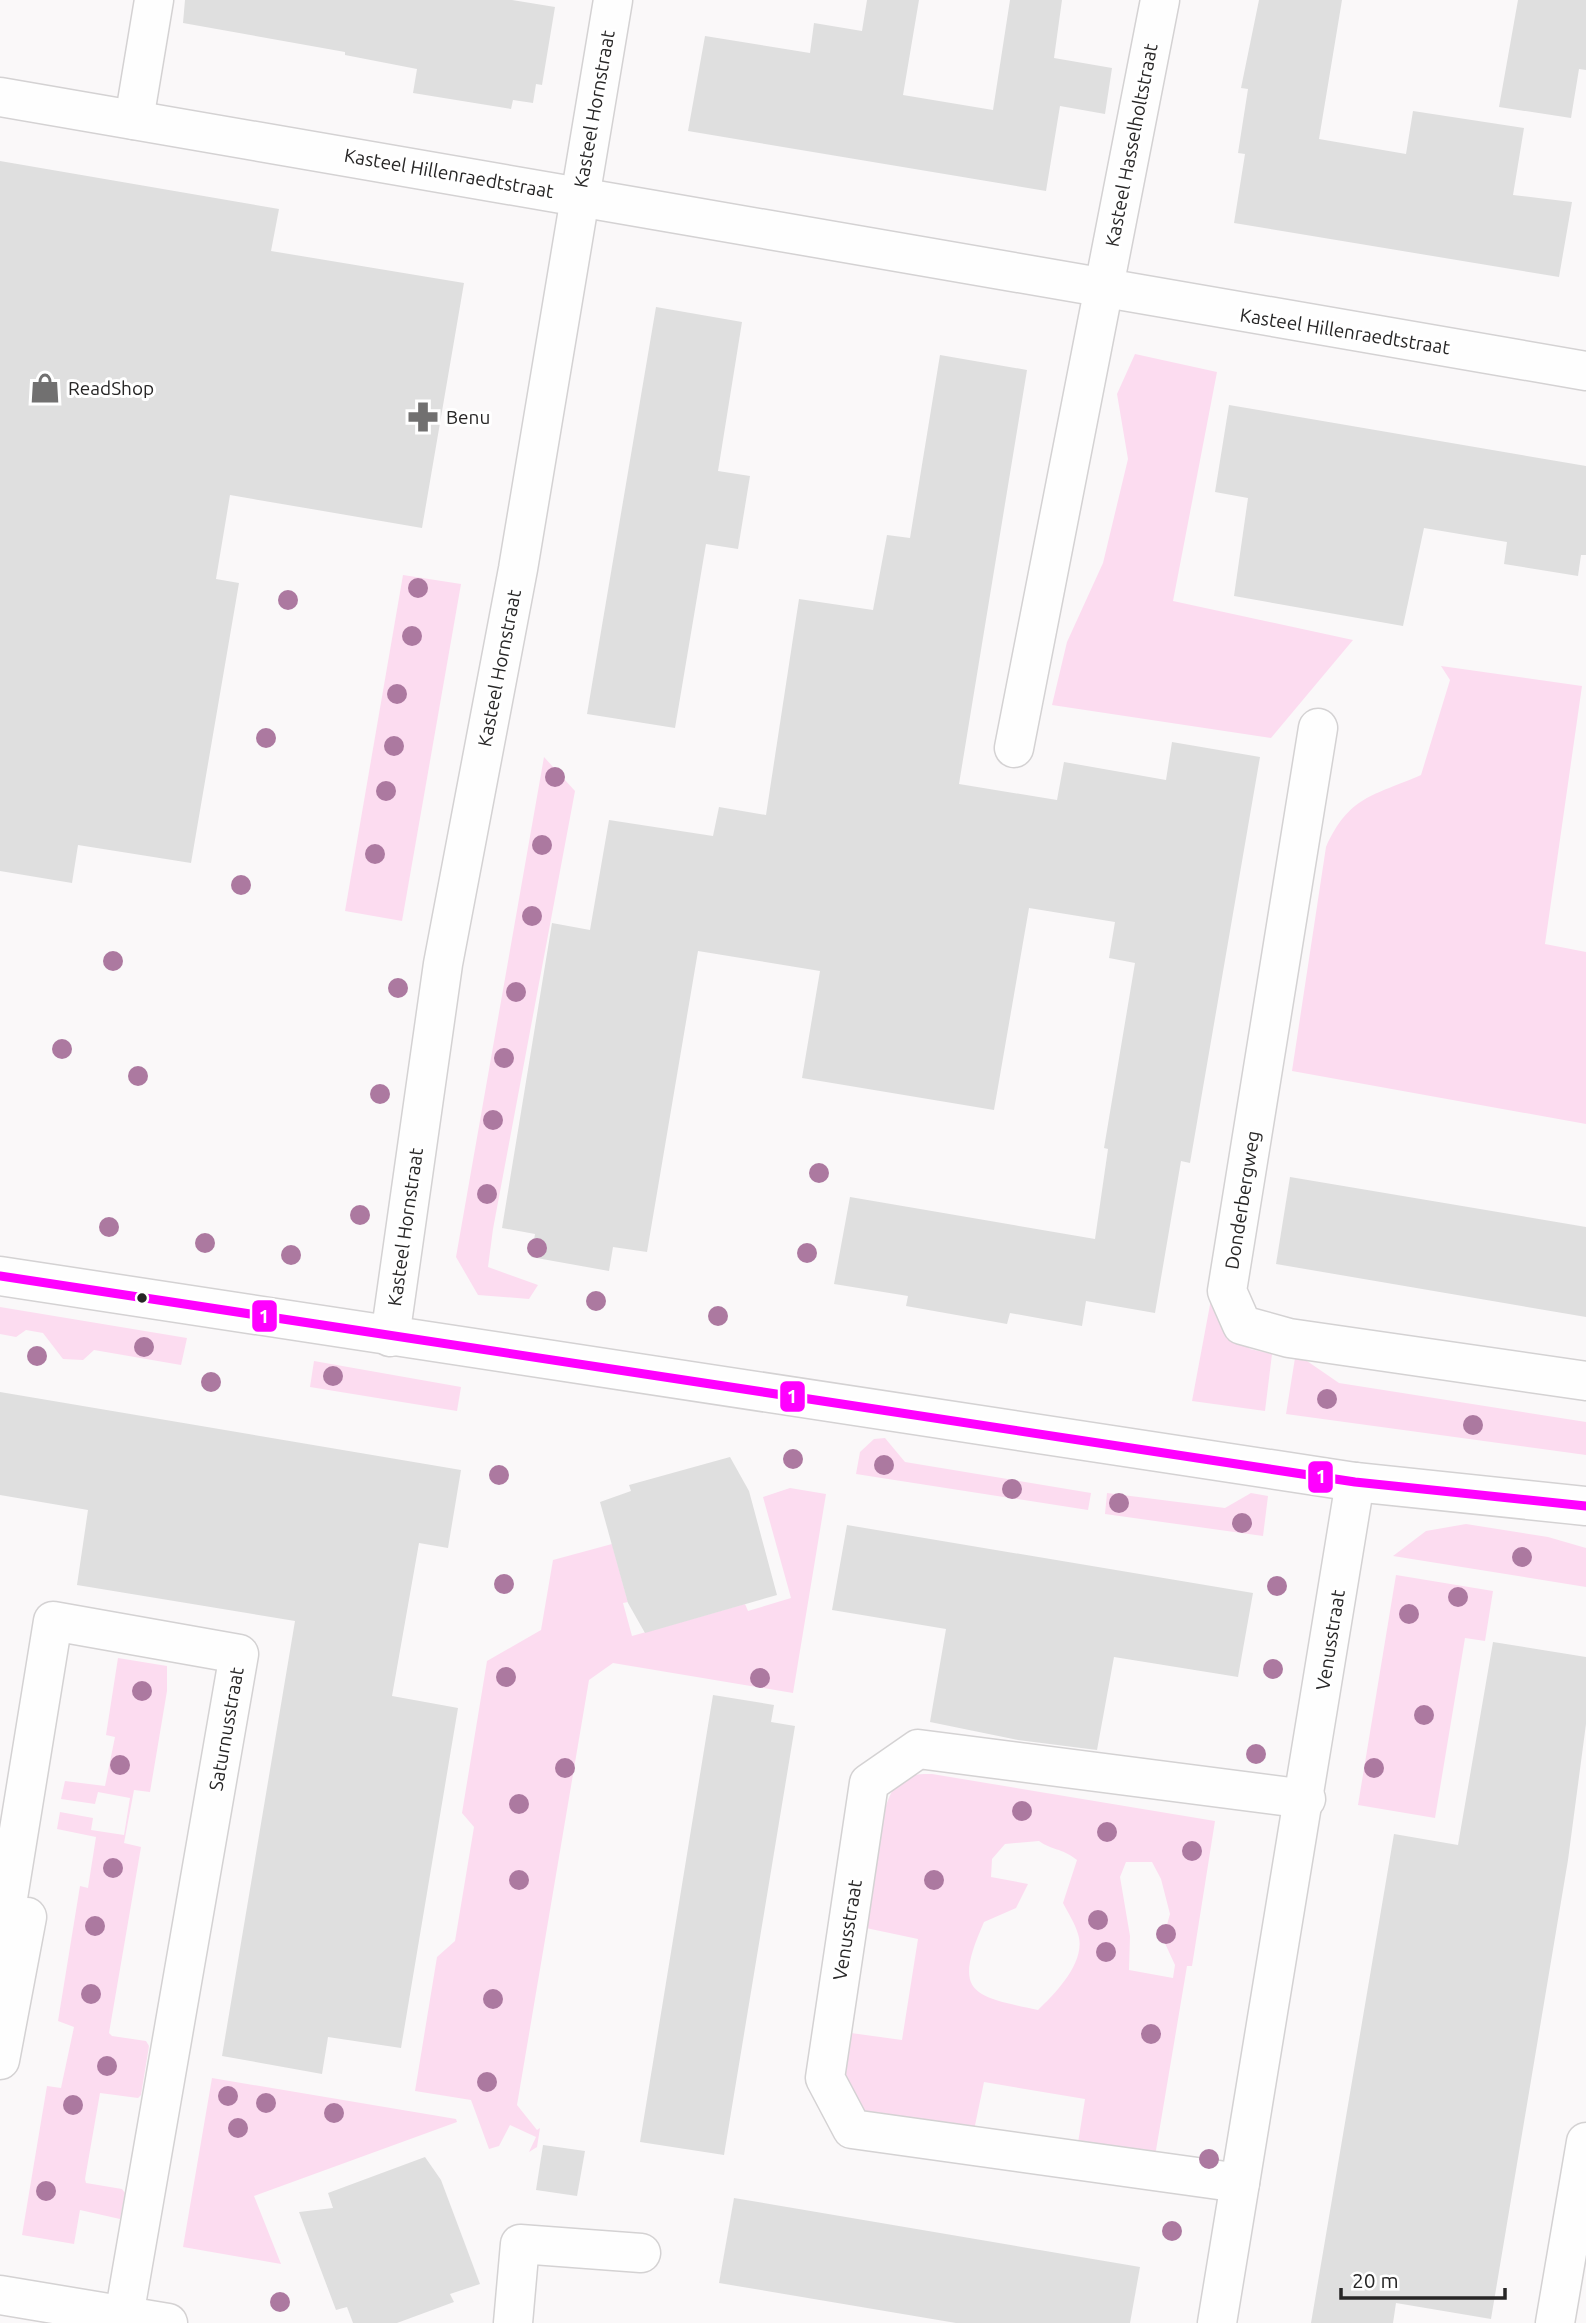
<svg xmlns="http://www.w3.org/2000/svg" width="1586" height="2323" viewBox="0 0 1586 2323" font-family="Ubuntu,sans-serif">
<rect width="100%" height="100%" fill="#faf8f9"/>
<g fill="#fcdcf0" fill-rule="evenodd">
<polygon points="1135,354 1217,372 1173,601 1353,640 1271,738 1052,705 1067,642 1103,563 1128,459 1117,394"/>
<polygon points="403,575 461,584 402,921 345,911"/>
<path d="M1441,666L1582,686L1545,944L1586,952V1124L1292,1071L1326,847C1349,796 1373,796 1421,775L1450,680Z"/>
<polygon points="544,757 575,791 493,1229 488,1267 538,1285 529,1299 478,1295 456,1257"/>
<polygon points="1212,1294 1222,1320 1250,1349 1272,1354 1265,1411 1192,1401"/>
<polygon points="0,1307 187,1338 181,1365 94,1350 83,1360 63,1359 43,1333 26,1330 16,1337 0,1334"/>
<polygon points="1295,1358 1307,1361 1339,1383 1586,1422 1586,1455 1286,1414"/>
<polygon points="314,1361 461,1387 457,1411 310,1387"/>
<polygon points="885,1438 905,1462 1091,1493 1088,1510 856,1474 860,1452 874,1439"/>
<polygon points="790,1488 826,1494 793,1693 613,1663 589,1680 517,2105 537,2130 540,2128 537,2147 529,2152 536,2137 510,2125 499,2146 489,2149 471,2100 415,2091 437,1957 455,1941 474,1827 462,1813 487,1661 541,1630 553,1560 612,1544 628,1602 623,1603 632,1636 745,1604 748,1611 791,1598 763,1497"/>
<polygon points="1107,1493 1225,1508 1251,1493 1268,1496 1263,1536 1105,1514"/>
<polygon points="1466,1524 1548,1537 1586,1548 1586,1587 1393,1556 1426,1531"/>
<polygon points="1396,1575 1493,1591 1485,1641 1465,1638 1435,1818 1358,1805"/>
<polygon points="118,1658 167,1666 167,1691 150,1792 134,1790 124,1843 141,1847 109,2033 112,2036 146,2041 149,2046 141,2095 138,2098 100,2093 85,2179 86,2183 122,2189 125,2193 120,2219 80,2210 74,2244 22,2235 47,2086 61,2088 74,2027 58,2021 80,1886 88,1888 96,1837 57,1829 60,1812 93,1818 91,1830 124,1835 130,1798 98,1792 95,1804 61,1799 65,1781 105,1786 115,1737 106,1735"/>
<path d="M932,1774L1215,1821L1192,1966H1187L1153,2168L1078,2143L1085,2099L984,2082L973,2135L874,2121L842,2096L851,2033L902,2040L918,1939L866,1928C870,1897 877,1799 900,1781C909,1774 921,1774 932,1774ZM1039,1841C1053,1851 1060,1847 1077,1860L1063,1903C1068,1913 1075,1923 1078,1934C1087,1961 1056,1993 1038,2010C972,1996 952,1994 984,1922L1016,1908L1028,1884L991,1877L992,1859L1005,1844ZM1126,1862H1152L1161,1879L1170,1914L1163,1939L1175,1965L1173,1978L1129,1970L1130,1936L1120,1877Z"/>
<polygon points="212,2078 456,2119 457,2122 254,2196 281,2264 183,2247"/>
</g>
<g fill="#dfdfdf">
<polygon points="185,0 512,0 555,7 542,85 536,84 533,103 513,100 511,109 413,93 417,69 345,55 345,52 183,23"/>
<polygon points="867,0 919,0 903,95 993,110 1010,0 1062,0 1054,58 1112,68 1105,114 1060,106 1046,191 688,131 705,36 810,53 814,23 862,31"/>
<polygon points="1259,0 1342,0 1319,139 1406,154 1413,111 1524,128 1513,195 1572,202 1559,277 1234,223 1245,154 1238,153 1248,89 1241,88"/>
<polygon points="1518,0 1586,0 1586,70 1579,69 1571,118 1499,107"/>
<polygon points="0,161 279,209 271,251 464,283 422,528 230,495 216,579 239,583 191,863 78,845 72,883 0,871"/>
<polygon points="656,307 742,322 718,471 750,476 738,549 706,544 675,728 587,714"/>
<polygon points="940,355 1027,370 959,784 1057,800 1064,762 1166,780 1172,742 1260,757 1190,1163 1181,1161 1155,1313 1086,1301 1082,1326 1010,1313 1007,1324 906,1306 908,1296 834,1284 850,1197 1095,1239 1108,1149 1104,1148 1135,963 1109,958 1115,922 1029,908 994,1110 802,1078 820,971 698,951 647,1252 613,1247 609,1271 531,1257 535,1234 502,1228 552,923 590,930 609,820 713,836 719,807 766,815 799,599 873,610 887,535 910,538"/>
<polygon points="1229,405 1586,466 1586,555 1581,555 1578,576 1504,564 1507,542 1424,528 1403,626 1234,596 1248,498 1215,492"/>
<polygon points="1290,1177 1586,1227 1586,1317 1276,1264"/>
<polygon points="0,1392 461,1470 448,1548 419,1543 392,1696 458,1708 401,2048 328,2037 322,2074 222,2056 295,1621 77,1585 88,1510 0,1495"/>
<polygon points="730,1457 749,1491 777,1595 645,1633 628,1603 600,1502 631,1491 629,1485"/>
<polygon points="847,1525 1253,1593 1238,1677 1114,1657 1097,1750 1018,1740 930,1722 946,1629 832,1610"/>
<polygon points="1493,1642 1586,1657 1586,1724 1568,1860 1491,2319 1396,2303 1393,2323 1311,2323 1394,1834 1458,1845"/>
<polygon points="713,1695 774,1705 771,1722 795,1726 724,2155 640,2142"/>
<polygon points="543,2145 585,2151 577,2196 536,2190"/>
<polygon points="425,2157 441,2180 480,2284 450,2294 454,2302 397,2323 353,2323 347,2307 336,2310 299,2212 333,2208 328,2193"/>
<polygon points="734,2198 1140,2267 1130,2323 956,2323 719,2283"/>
</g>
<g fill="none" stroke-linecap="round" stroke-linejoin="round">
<g stroke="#d4d2d3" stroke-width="41">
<g id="minor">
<path d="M0,97C529,186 1057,283 1586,371"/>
<polyline points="134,120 154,0"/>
<polyline points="1318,728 1227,1291 1242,1325 1289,1338 1586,1381"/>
<polyline points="1014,748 1160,0"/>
<polyline points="0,1276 1355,1482 1586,1506"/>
<polyline points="390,1337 443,964 518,569 613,0"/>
<polyline points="0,1947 53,1621 239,1654 124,2316"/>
<polyline points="0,2060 27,1917"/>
<polyline points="1240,2183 852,2129 825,2078 869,1783 918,1749 1306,1799"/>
<polyline points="0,2295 168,2323"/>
<polyline points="513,2323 520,2244 641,2253"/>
<polyline points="1217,2323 1355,1482"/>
<polyline points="1555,2323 1586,2142"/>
</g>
</g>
<use href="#minor" stroke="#fefefe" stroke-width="38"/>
<g stroke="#fff" stroke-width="14">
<polyline id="bus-1" points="0,1276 1355,1482 1586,1506"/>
</g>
<use href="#bus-1" stroke="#f0f" stroke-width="9"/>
</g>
<g fill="#ac79a0">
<circle cx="418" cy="588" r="10"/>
<circle cx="288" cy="600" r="10"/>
<circle cx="412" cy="636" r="10"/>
<circle cx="397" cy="694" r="10"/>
<circle cx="266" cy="738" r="10"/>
<circle cx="394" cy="746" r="10"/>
<circle cx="555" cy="777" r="10"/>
<circle cx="386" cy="791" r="10"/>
<circle cx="542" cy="845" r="10"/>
<circle cx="375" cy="854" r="10"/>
<circle cx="241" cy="885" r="10"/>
<circle cx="532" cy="916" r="10"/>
<circle cx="113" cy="961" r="10"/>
<circle cx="398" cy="988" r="10"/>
<circle cx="516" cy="992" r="10"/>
<circle cx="62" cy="1049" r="10"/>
<circle cx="504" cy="1058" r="10"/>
<circle cx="138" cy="1076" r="10"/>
<circle cx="380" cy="1094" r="10"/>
<circle cx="493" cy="1120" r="10"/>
<circle cx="819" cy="1173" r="10"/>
<circle cx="487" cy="1194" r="10"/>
<circle cx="360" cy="1215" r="10"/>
<circle cx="109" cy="1227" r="10"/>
<circle cx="205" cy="1243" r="10"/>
<circle cx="537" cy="1248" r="10"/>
<circle cx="807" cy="1253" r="10"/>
<circle cx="291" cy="1255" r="10"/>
<circle cx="596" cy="1301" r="10"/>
<circle cx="718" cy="1316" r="10"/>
<circle cx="144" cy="1347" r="10"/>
<circle cx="37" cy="1356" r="10"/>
<circle cx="333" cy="1376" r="10"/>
<circle cx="211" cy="1382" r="10"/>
<circle cx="1327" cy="1399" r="10"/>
<circle cx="1473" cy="1425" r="10"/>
<circle cx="793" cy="1459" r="10"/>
<circle cx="884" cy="1465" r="10"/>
<circle cx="499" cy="1475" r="10"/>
<circle cx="1012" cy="1489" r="10"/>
<circle cx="1119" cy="1503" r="10"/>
<circle cx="1242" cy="1523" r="10"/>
<circle cx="1522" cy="1557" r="10"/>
<circle cx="504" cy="1584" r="10"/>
<circle cx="1277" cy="1586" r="10"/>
<circle cx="1458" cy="1597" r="10"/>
<circle cx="1409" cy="1614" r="10"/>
<circle cx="1273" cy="1669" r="10"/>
<circle cx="506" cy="1677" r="10"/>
<circle cx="760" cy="1678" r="10"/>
<circle cx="142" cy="1691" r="10"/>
<circle cx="1424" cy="1715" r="10"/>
<circle cx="1256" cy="1754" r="10"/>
<circle cx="120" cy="1765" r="10"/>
<circle cx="565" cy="1768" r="10"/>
<circle cx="1374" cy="1768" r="10"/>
<circle cx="519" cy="1804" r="10"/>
<circle cx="1022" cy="1811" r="10"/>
<circle cx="1107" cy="1832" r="10"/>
<circle cx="1192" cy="1851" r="10"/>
<circle cx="113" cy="1868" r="10"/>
<circle cx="519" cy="1880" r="10"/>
<circle cx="934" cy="1880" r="10"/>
<circle cx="1098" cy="1920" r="10"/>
<circle cx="95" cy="1926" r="10"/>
<circle cx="1166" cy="1934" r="10"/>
<circle cx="1106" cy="1952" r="10"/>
<circle cx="91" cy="1994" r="10"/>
<circle cx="493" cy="1999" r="10"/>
<circle cx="1151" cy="2034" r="10"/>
<circle cx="107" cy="2066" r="10"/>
<circle cx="487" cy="2082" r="10"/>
<circle cx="228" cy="2096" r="10"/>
<circle cx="266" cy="2103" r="10"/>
<circle cx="73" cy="2105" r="10"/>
<circle cx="334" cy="2113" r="10"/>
<circle cx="238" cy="2128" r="10"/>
<circle cx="1209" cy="2159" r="10"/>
<circle cx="46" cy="2191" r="10"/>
<circle cx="1172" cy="2231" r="10"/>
<circle cx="280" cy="2302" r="10"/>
</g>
<defs>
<g id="shop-bare" transform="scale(2.415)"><path d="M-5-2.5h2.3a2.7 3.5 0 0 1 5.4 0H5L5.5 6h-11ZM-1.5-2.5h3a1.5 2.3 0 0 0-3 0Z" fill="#717070" stroke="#fff" stroke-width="2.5" paint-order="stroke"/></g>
<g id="pharmacy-bare" transform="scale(2.415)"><path d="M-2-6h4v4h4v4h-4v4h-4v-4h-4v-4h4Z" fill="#717070" stroke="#fff" stroke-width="2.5" paint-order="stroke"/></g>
</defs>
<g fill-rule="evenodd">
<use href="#shop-bare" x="45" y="388"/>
<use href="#pharmacy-bare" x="423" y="417"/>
</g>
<circle fill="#272626" stroke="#fff" stroke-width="2.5" cx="142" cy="1298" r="6"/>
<g text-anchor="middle" stroke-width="6" stroke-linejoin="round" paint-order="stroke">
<g font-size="19" fill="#272626" stroke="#fff">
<text transform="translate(594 109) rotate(-80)" y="7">Kasteel Hornstraat</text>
<text transform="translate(1131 145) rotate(-79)" y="7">Kasteel Hasselholtstraat</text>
<text transform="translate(449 173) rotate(10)" y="7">Kasteel Hillenraedtstraat</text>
<text transform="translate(1345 331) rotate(9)" y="7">Kasteel Hillenraedtstraat</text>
<text transform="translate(499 668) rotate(-79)" y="7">Kasteel Hornstraat</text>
<text transform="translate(1242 1200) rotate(-81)" y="7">Donderbergweg</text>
<text transform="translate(405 1227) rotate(-82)" y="7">Kasteel Hornstraat</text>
<text transform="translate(1330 1640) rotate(-81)" y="7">Venusstraat</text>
<text transform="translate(226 1729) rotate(-80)" y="7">Saturnusstraat</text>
<text transform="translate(847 1930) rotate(-81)" y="7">Venusstraat</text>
</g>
<g font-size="19" fill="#272626" stroke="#fff" text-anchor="start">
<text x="68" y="395">ReadShop</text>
<text x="446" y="424">Benu</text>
</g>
</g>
<g stroke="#fff" stroke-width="2.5">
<rect x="251" y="1299" width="27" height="34" rx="7" fill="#f0f"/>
<rect x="779" y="1380" width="27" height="33" rx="7" fill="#f0f"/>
<rect x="1307" y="1460" width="27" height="34" rx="7" fill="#f0f"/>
</g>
<g font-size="19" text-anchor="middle" font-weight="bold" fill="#fff">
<text x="264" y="1323">1</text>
<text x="792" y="1403">1</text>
<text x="1321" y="1483">1</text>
</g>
<path d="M1341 2288v10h164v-10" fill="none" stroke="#272626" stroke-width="3.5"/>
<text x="1352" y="2288" font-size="21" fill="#272626" stroke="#ffffff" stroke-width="5" paint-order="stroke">20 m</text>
</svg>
